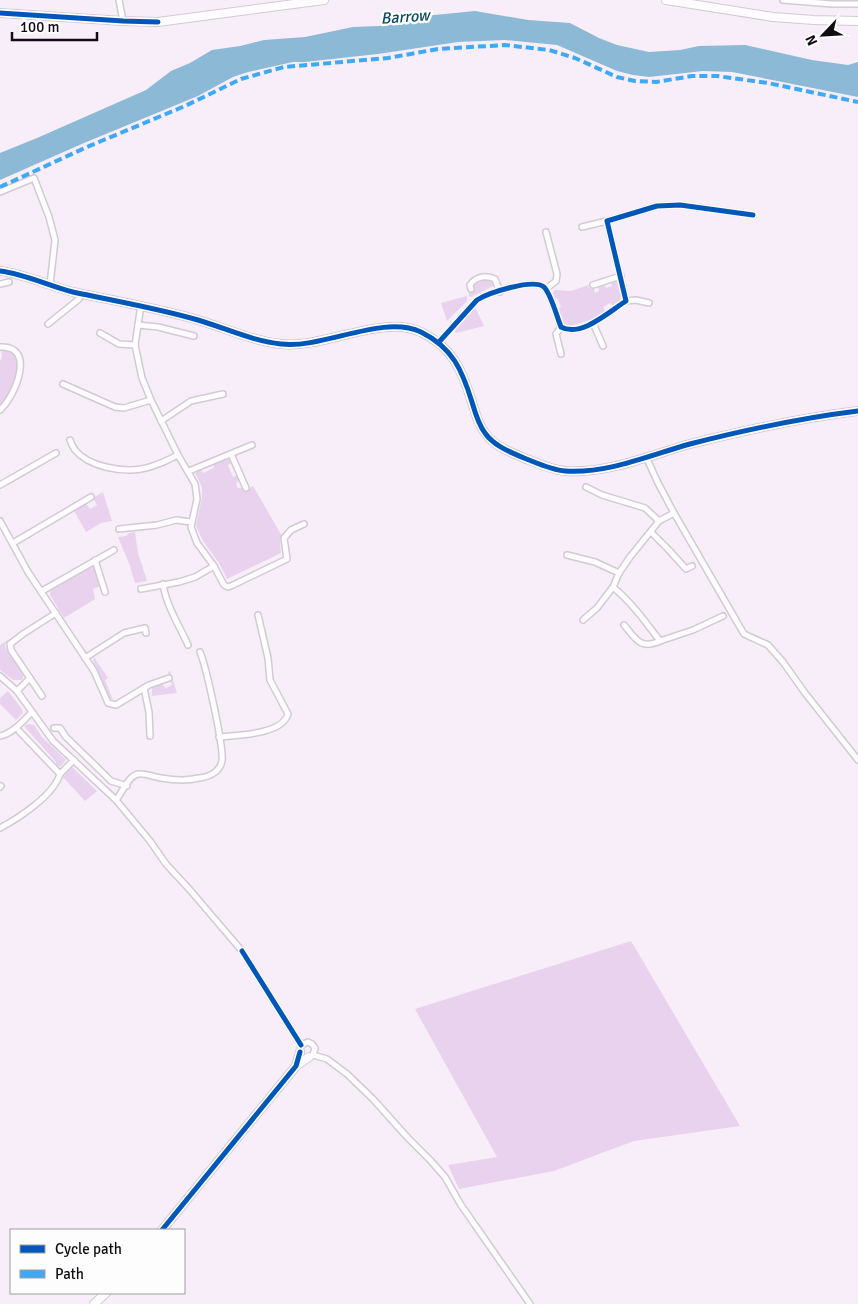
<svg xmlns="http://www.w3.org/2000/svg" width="858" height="1304" viewBox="0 0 858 1304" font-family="Signika,sans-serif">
<rect width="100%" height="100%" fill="#f8eef9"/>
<g fill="#e9d2ed">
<polygon points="487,279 493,283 493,286 471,297 469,296 469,293 474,291 473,284 475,281"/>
<path d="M614,280L617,281C622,286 622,294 620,301L613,306L610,303L603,307L605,311L590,320L567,327L563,322L557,309L561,307L557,298L555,299L553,293L555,290L571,291L588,285L589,288L594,289L595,293L599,291L598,286L604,283L606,288L612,286L611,282Z"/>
<polygon points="467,296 467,301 447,321 441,303"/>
<polygon points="475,307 484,326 456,333 455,330"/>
<path d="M1,350C31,350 13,395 0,407V361L2,357Z"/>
<polygon points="229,459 232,463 228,465 233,477 238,475 239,480 236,484 238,488 243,488 245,491 253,486 282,536 280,542 281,553 227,579 219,563 203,541 196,526 202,497 202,487 195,473 201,469 203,473 214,468 213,464"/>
<polygon points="103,492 112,521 101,523 86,532 74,511 86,504 90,509 97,505 93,498"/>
<polygon points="135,532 138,553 147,581 135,583 130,566 118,537 126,536 129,533"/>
<polygon points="94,566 100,584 98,587 93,589 95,599 64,618 50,595 50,590 89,567"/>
<polygon points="8,640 5,645 6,649 23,674 23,678 22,680 13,680 0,670 0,645"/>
<polygon points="94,657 108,678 105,680 113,700 108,696 93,660"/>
<polygon points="170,671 177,693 152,696 152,686 161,683 166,688 172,685 168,672"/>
<polygon points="8,691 22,709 23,713 16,720 0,704 0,698"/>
<polygon points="28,724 34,725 42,737 66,760 60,767 56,765 56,762 24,726"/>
<polygon points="72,767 97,791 85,801 63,777"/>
<polygon points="631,941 740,1126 634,1141 554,1171 459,1189 448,1165 497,1157 415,1009"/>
</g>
<polygon fill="#8cbad6" points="475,11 528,20 570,23 599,38 617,45 649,52 680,50 699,46 745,45 812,60 848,65 858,62 858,97 732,72 703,71 649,77 633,75 617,71 557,45 505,40 458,42 378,54 305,62 293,62 248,72 233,77 198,96 84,143 0,180 0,153 37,138 146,90 171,71 190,63 212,50 240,46 264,40 305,37 353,27 379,26 414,17"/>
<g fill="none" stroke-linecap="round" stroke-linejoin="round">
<g stroke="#d2cad4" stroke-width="8">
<g id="street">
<polyline points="119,0 123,21"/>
<polyline points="783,0 832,4 858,4"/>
<polyline points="0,192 34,178 49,217 55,240 50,285"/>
<polyline points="582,227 607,221"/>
<polyline points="0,284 9,282"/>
<polyline points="593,285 621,276"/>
<path d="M471,289L470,285C476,276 487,275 495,279L500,292"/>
<polyline points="546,289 556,281 557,274 546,232"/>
<polyline points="626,301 636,300 649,303"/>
<polyline points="141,305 135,345 142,378 151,400 178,455 195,484 197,499 191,527 197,543 214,566 224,585 228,587 233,585 287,559 284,538 291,530 304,524"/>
<polyline points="593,323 603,346"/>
<polyline points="48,324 79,299 82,293"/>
<polyline points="138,325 158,327 194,336"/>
<polyline points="561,327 556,334 561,354"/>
<polyline points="100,333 119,344 135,345"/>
<path d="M439,342L477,300C488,293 533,278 544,287C551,294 557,317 561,327C581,338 610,311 626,301L607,221L657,206L680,205L753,215"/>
<path d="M0,347C37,345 15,397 0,410"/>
<polyline points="63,384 115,407 124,408 151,400"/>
<polyline points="161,421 191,401 223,394"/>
<path d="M70,440C71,443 73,447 75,450C89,467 121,472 141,469C154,467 166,461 178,455"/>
<polyline points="231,454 246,488"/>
<polyline points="647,459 658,483 674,513 744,634 768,645 783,662 805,693 858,760"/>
<polyline points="189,471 252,445"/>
<polyline points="0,485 56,453"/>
<polyline points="586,487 602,495 645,508 659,521"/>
<polyline points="0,521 28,572 94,671 108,703 116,705 149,685 169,678"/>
<polyline points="119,529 157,525 176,520 191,522"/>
<polyline points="651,532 668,549 686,569 692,566"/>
<polyline points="13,543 91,497"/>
<polyline points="567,555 595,562 619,573"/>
<polyline points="95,560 105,592"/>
<path d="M163,584C166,605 179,625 188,645"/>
<path d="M613,587C632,603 645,621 660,641L693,630L723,616"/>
<polyline points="141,589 179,582 195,577 214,566"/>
<polyline points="42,591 114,550"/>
<polyline points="583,620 597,608 613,587 619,573 630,557 659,521 674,513"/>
<path d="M624,625C636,639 640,650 660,641"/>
<polyline points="85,658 124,633 145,628 146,633"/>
<polyline points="0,676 17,691 53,741 116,800 150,841 166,864 190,890 242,951 301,1045 300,1053"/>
<polyline points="144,688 149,712 150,736"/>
<polyline points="17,691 30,678"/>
<polyline points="42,696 11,650 10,644 23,634 56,613"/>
<polyline points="54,728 60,728 66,737 106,776 111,781 127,786"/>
<path d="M0,736C12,734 23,721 32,712"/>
<path d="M219,737C237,735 282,735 288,714L270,680L268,658L258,615"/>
<polyline points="60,774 74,760"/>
<polyline points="0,787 1,786"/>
<path d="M116,800C122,793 128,776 138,774C145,773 154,777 161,778C173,780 187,781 199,778C209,777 220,772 222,761C224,747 206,666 200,652"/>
<path d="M0,828C19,818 54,795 60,774L19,731"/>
<polyline points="301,1045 308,1042 312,1044 315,1048 313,1055 307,1058"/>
<polyline points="313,1055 327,1059 347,1074 373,1099 408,1138 430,1160 445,1177 461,1205 530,1304"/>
</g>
</g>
<g stroke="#d2cad4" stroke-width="10">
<g id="secondary">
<polyline points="666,0 773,17 814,20 858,21"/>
<polyline points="0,13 123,21 158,22 324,0"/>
<path d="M0,271C25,274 49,286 73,292C115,301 157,308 198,320C225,328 253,341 281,344C324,349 382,314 421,332C453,348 462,370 472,402C475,412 478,424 485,433C494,446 510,452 524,458C537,463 552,470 565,471C608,474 650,455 690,444C745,430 801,418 858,411"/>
<polyline points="296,1066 300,1052"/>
<polyline points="162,1230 296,1066 309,1057"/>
<polyline points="94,1304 106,1293"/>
</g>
</g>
<use href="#street" stroke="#fefcfe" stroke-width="5"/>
<use href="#secondary" stroke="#fefcfe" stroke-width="8"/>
<polyline stroke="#3fa9f5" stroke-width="4" stroke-dasharray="8 4" stroke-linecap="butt" points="0,187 87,147 185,106 241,79 284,67 388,58 438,49 505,45 549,50 575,58 617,77 635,81 656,82 692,76 717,76 768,83 858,102"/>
<g stroke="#fdfdfd" stroke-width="8">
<g id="cycleway">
<polyline points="0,13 123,21 158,22"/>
<path d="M0,271C25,274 49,286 73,292C115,301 157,308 198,320C225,328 253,341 281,344C324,349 382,314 421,332C453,348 462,370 472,402C475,412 478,424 485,433C494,446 510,452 524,458C537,463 552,470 565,471C608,474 650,455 690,444C745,430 801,418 858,411"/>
<path d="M439,342L477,300C488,293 533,278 544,287C551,294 557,317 561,327C581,338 610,311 626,301L607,221L657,206L680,205L753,215"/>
<polyline points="242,951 301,1045"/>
<polyline points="162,1230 296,1066 300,1052"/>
</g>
</g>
<use href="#cycleway" stroke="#0057b8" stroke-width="5"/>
</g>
<g text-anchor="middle" stroke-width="5" stroke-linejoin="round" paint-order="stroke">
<g font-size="16" font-style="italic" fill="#0b4760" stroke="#fdfdfd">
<text transform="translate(405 16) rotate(-4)" y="6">Barrow</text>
</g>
</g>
<rect x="10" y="1229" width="175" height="65" fill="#fdfdfd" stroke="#9f9da0"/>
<rect x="20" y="1245" width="25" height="8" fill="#0057b8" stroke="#9f9da0"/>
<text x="55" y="1254" font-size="15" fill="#120d14">Cycle path</text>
<rect x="20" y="1270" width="25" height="8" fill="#3fa9f5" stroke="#9f9da0"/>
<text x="55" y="1279" font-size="15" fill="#120d14">Path</text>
<g transform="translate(823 35) rotate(245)" stroke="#fdfdfd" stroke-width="4" paint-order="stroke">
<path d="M0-4L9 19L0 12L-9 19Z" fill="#120d14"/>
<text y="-8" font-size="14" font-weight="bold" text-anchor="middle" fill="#120d14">N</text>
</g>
<path d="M12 32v8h85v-8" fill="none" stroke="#120d14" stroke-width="2.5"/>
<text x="20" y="32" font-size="15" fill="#120d14" stroke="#fdfdfd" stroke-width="4" paint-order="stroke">100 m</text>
</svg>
